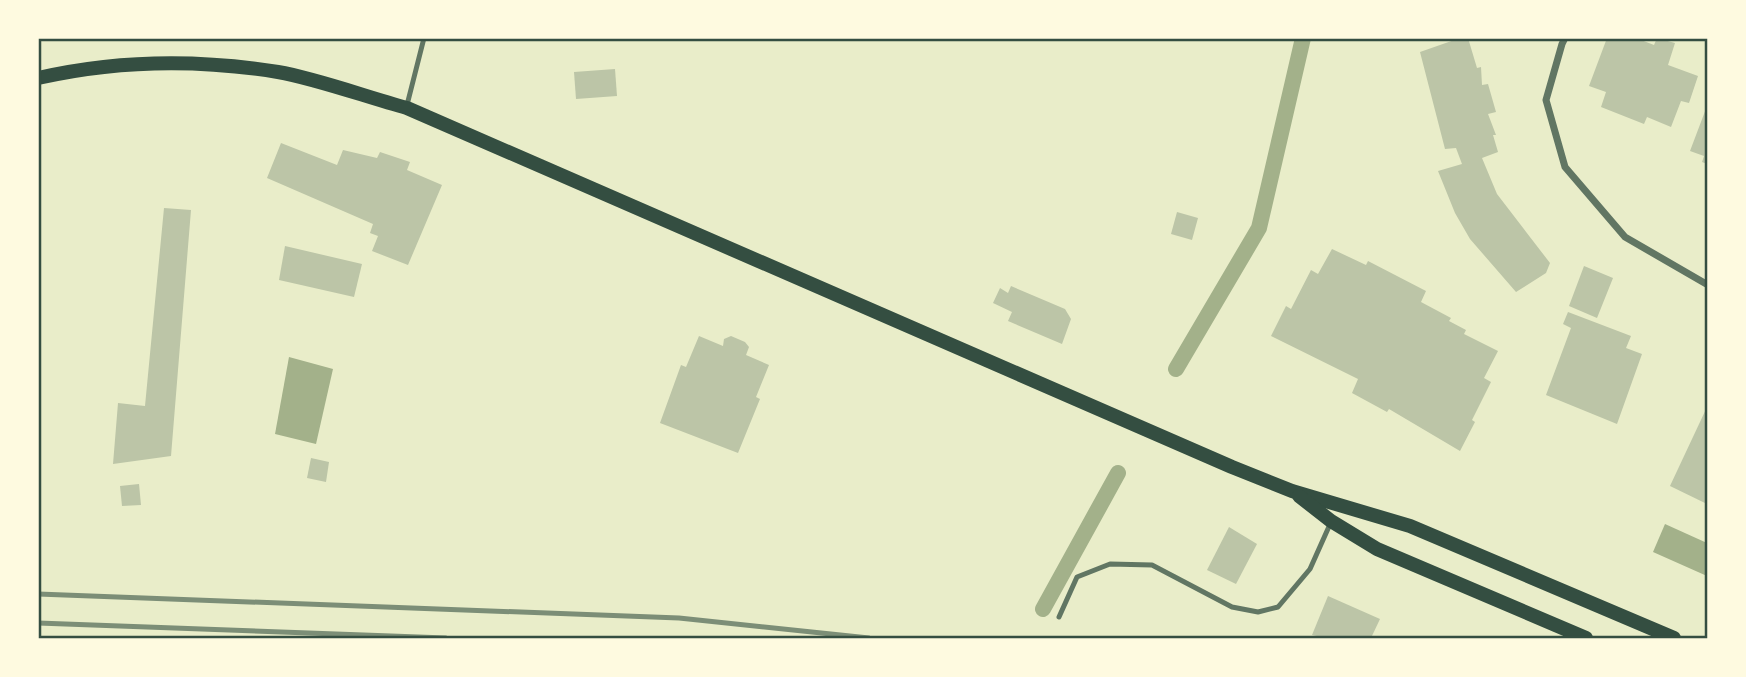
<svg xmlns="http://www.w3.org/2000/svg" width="1746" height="677" viewBox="0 0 1746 677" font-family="Poppins,sans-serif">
<rect width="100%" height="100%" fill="#e9edc9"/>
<g fill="#a3b18a">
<polygon points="289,357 333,369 316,444 275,434"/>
<polygon points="1665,524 1707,543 1707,576 1653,552"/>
</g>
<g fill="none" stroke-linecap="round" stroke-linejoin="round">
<g stroke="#a3b18a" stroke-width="16">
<polyline points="1176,369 1259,228 1303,38"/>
<polyline points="1043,609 1118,473"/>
</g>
</g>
<g fill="#bcc5a7">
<polygon points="1460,38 1468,38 1477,68 1481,67 1482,85 1488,84 1496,112 1488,114 1496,135 1493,135 1498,152 1482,158 1497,194 1550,263 1546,273 1516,292 1470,239 1455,213 1438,171 1462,164 1456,148 1445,149 1420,52"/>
<polygon points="1607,38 1636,38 1654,45 1657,38 1675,43 1668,65 1698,76 1689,103 1681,101 1671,127 1647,117 1644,124 1601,107 1606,92 1589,86"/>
<polygon points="615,69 617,96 576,99 574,72"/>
<polygon points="1707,106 1707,164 1702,162 1704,156 1690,151"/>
<polygon points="281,143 337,165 343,150 377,158 380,152 410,162 407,170 442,185 408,265 372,251 378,236 370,233 373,224 267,178"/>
<polygon points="164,208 191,210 171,456 113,464 118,403 145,406"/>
<polygon points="1177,212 1198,218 1192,240 1171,234"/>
<polygon points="285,246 362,264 354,297 279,280"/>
<polygon points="1332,249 1366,265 1368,261 1426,291 1421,302 1451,318 1449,321 1466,330 1464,334 1498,351 1484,378 1491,382 1472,420 1475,422 1460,451 1389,409 1387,412 1352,393 1358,379 1271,336 1286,306 1291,309 1311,270 1318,274"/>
<polygon points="1584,266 1613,278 1597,318 1569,306"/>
<polygon points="1011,286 1065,309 1071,319 1062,344 1008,321 1012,312 993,303 1000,288 1008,293"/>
<polygon points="1568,312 1631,336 1626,348 1642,354 1617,424 1546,395 1571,328 1563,324"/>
<polygon points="699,336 723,346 724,339 731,336 745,342 749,347 746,355 769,365 756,397 760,399 738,453 660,423 681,365 686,367"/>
<polygon points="1707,407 1707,504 1670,486"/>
<polygon points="311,458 329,462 326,482 307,478"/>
<polygon points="139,484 141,505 122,506 120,486"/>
<polygon points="1229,527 1257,544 1236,584 1207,570"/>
<polygon points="1328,596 1380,619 1371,638 1326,638 1312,635"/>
</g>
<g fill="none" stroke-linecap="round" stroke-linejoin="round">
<g stroke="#617663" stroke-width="5">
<polyline points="407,105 424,38"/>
<polyline points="1059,617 1077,577 1110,564 1152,565 1232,607 1258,612 1278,607 1310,569 1331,522"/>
</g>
<polyline stroke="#617663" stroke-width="7" points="1565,38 1562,44 1546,100 1565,167 1625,237 1708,285"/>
<g stroke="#344e41" stroke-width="14">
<path d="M38,78C117,60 198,59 278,72C318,79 366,97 407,108L1232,467L1292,491L1410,526L1674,638"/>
<polyline points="1299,496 1331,521 1377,549 1586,638"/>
</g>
<g stroke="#7c8e77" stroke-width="5">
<polyline points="38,594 679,618 869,638"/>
<polyline points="38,623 446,638"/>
</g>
</g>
<rect width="1746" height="677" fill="none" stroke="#fefae0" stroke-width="80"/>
<rect x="40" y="40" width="1666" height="597" fill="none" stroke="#344e41" stroke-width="2.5"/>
</svg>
